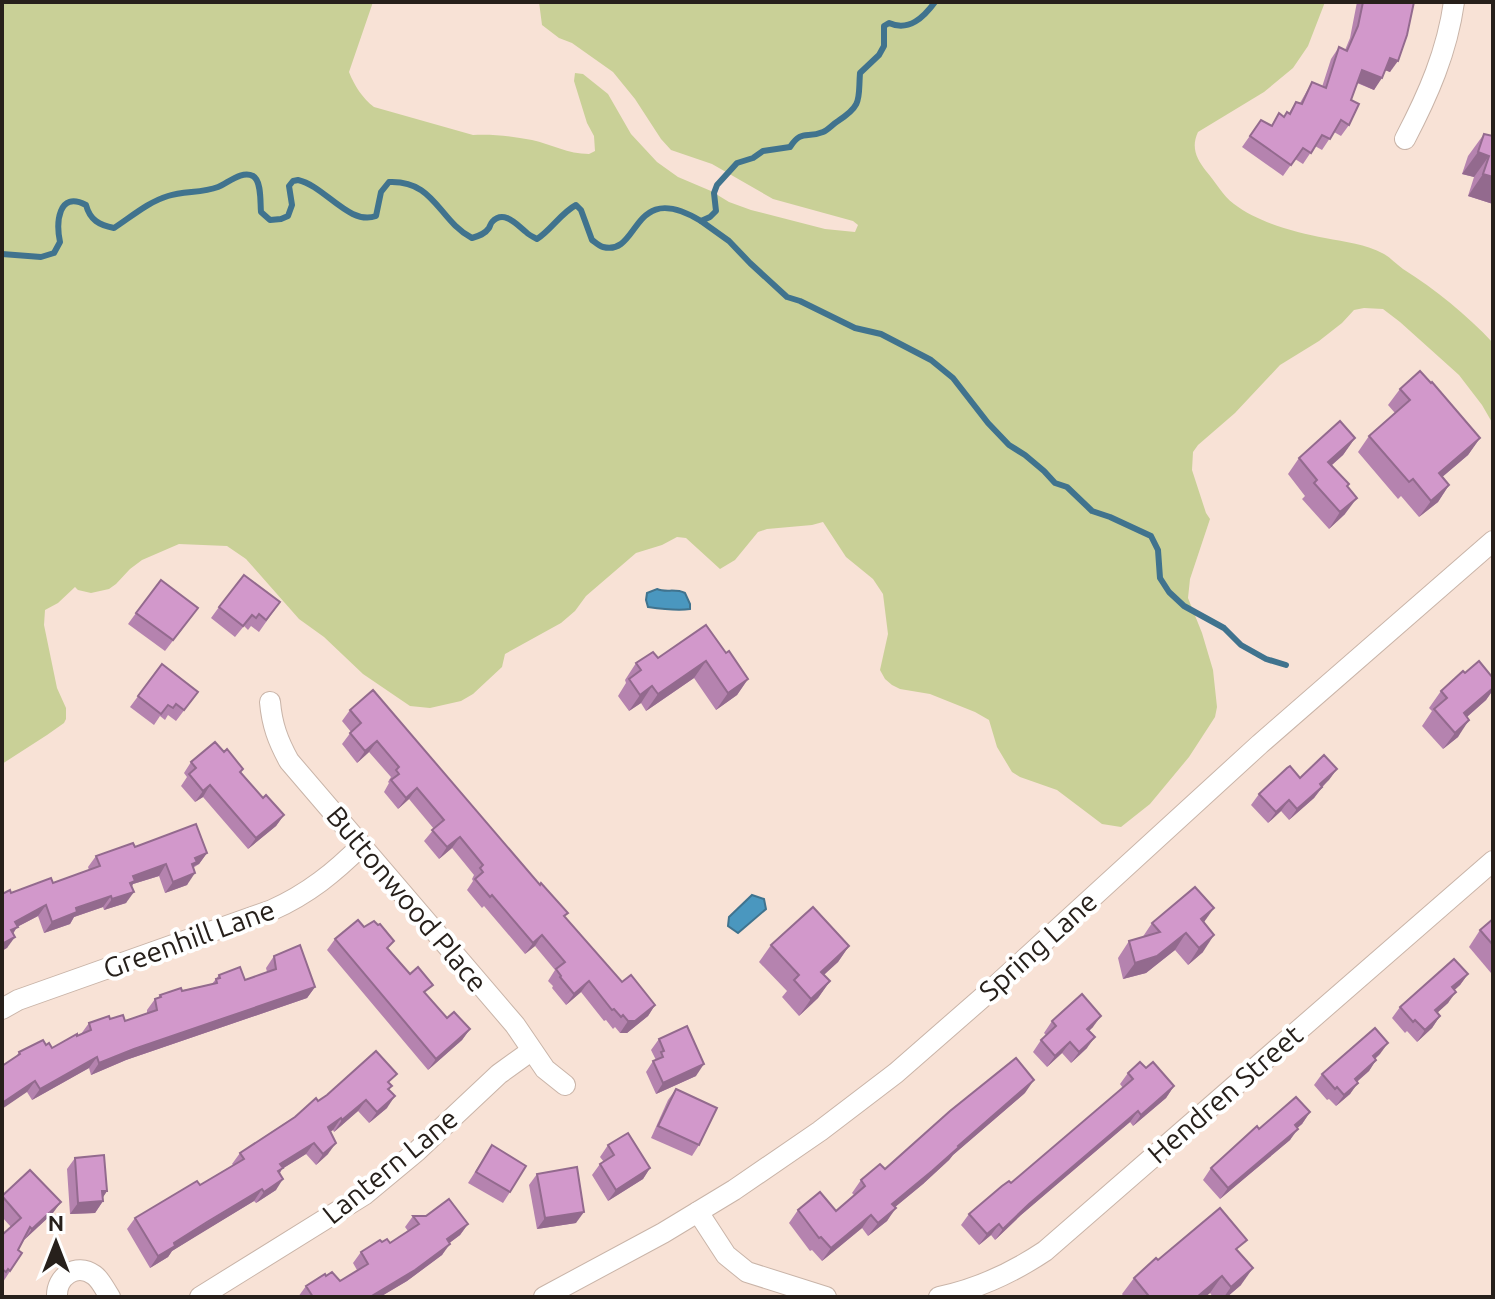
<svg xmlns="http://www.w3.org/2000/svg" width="1495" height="1299" viewBox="0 0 1495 1299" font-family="Ubuntu,sans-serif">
<rect width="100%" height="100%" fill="#f8e2d6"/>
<path fill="#c9d097" d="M2,2H373L349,72C354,85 363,99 374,107L473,135C492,134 512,136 532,140C551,144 568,154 589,154L595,151L594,136L587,123L574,81L575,73L583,74L608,94L631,134L657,162L678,177L711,191L729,202L751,210L825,229L855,232L858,225L853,221L773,199L712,164L671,150L661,139L635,99L613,72L572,43L559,38L542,25L539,2H1325L1308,46L1293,68L1264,92L1198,132C1191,147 1196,158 1206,171C1215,181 1223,196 1234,204C1259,223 1295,232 1325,238C1346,242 1365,244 1384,254C1391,258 1396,264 1403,269C1436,290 1466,314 1493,343V424L1482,405L1459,375L1400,322L1383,309L1364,308L1354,310L1342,323L1319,341L1280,365L1235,413L1198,445L1193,452L1192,470L1206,513L1210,519L1190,579L1188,598L1202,633L1213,670L1217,707L1215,717L1189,757L1150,804L1121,827L1102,824L1057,790L1020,777L1012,772L997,747L989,720L975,712L930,694L900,689L892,685L885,679L880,670L888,634L883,594L873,579L846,557L823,522L812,525L767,529L758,532L735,560L720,569L686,538L677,537L662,545L636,553L586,596L575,611L561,623L505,654L502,667L473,694L461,701L430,708L410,706L363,674L324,637L299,619L246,559L227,546L179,544L142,560L130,569L116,584L109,589L91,593L78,590L75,587L58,603L45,610L44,625L57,688L66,708V719L64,723L47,735L2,764Z"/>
<g fill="#4a97bf" stroke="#40738e" stroke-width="2">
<path d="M657,589C666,593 675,588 685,593L690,604V609C676,611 662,609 648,607L646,600L647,593Z"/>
<polygon points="752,895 764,899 766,909 738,933 728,926 729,917"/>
</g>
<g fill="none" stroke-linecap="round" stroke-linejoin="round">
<g stroke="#40738e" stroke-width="6">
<polyline points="701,221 729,241 750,263 787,297 800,301 855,328 881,334 931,360 953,378 988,423 1009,445 1025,455 1044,471 1055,483 1067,487 1092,511 1110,517 1151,536 1158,550 1160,578 1169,592 1184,606 1224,628 1241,645 1266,659 1286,665"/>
<path d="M2,254L41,257L54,253L60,242C56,223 58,190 86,205C90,220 99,225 114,228C131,217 148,202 168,196C184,191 202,193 218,187C228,183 242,170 253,176C262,181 260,203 261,212L270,220L281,219L288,216L292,205L289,186L293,181L298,180C325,186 349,226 376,216L381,192L389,182C435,180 438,220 472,238C479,236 485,234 489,228C490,226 491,223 492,222C504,209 517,225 526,232C529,235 533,237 537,239C551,230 561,213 576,205L581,210L592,240C596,243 599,246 603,247C641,257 630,178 701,221L710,217L716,211L714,193L717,185L737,163L753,158L763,151L790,147C802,129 806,139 823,132C828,130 833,124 838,121C863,105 858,99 860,73L879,55L884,46V26L889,23C909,32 924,17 935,2"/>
</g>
<g stroke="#c9b4a8" stroke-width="22">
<g id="minor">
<path d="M1405,139C1428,95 1447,52 1454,2"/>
<path d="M270,702C272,725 278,741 289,761L515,1025L545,1069L565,1085"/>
<path d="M2,1009L18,1000L272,910C308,894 335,872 362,845"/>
<polyline points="698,1212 726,1255 747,1272 826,1297"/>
<path d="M57,1297C56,1277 76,1262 94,1275C101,1280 105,1290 110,1297"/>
<polyline points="200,1297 364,1195 417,1151 499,1074 531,1051"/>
<polyline points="544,1297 663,1233 734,1190 820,1131 896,1073 991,990 1260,744 1493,541"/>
<path d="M939,1297C978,1289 1012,1273 1045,1251L1493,861"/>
</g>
</g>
<use href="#minor" stroke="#fff" stroke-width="20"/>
</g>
<g fill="#b583af">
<polygon points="1357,2 1414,2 1390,72 1385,70 1374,90 1357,83 1351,100 1349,125 1341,136 1334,132 1322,150 1315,146 1303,164 1295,159 1283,176 1242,147 1261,120 1271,126 1279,113 1284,117 1289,113 1296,102 1300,103 1312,82 1322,87 1331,59 1339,47 1345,50 1350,38"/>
<polygon points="1484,134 1493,136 1493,204 1468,196 1474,177 1462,174 1468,156"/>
<polygon points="1400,389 1480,438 1468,455 1442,477 1449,485 1438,502 1419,517 1401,496 1398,499 1358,452 1369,436 1395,413 1388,405"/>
<polygon points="1355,438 1343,455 1332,465 1347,486 1345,514 1329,529 1302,499 1305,496 1288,474 1299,458"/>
<polygon points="280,602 259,632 251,626 248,630 244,626 235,637 211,618 219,607"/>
<polygon points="198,608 165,651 128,624 136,613"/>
<polygon points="726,653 748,679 737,695 716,710 694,678 646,711 641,703 629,711 618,696 626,683 625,680 636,663 658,658"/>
<polygon points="162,664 198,692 176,721 168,715 165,720 160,716 154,725 130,707"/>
<polygon points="1465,673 1493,678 1493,690 1486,700 1467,717 1458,737 1443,749 1422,726 1432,711 1429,708 1441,691"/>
<polygon points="350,710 565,917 622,982 655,1005 648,1016 627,1033 620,1033 615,1027 613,1029 606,1020 604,1021 581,992 566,1005 552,988 553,986 548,981 555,970 535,946 525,954 484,906 482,908 467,890 473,881 472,879 474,875 452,848 439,859 424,841 434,829 409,799 398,809 384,792 389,783 388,782 391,777 369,752 357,763 342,744 351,732 342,721"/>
<polygon points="191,762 241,772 263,798 284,815 276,826 248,849 203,797 195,802 181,786 187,777 184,773"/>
<polygon points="1337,769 1314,798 1289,820 1281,811 1268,823 1251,805 1259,794 1300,778"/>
<polygon points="135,847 207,853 199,864 193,868 187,885 165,893 159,876 133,884 126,903 104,910 103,907 74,917 70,924 44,933 38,916 17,927 13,934 7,948 11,893 53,883 89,870 88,867 96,856"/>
<polygon points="1493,919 1493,971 1491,973 1469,947 1480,930"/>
<polygon points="1203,922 1203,952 1188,965 1175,950 1146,973 1123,979 1118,958 1129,941 1142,938 1152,923"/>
<polygon points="364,927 389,949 426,995 447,1018 470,1029 462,1040 428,1070 327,950 335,939"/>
<polygon points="771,945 849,946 838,962 824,975 830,981 818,998 799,1016 782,997 787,991 759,962"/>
<polygon points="274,956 315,987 307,998 126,1060 91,1075 89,1068 32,1100 27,1092 16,1057 19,1052 46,1045 52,1048 81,1034 89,1023 110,1019 125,1021 147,1013 147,1010 155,999 158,998 160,995 212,984 219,975 245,980 267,972 266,968"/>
<polygon points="1468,974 1460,985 1454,990 1448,1003 1437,1013 1440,1016 1432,1028 1417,1042 1407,1031 1405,1033 1392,1018 1400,1007"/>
<polygon points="1052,1021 1093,1027 1089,1031 1087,1048 1071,1063 1062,1053 1047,1067 1033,1052 1041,1040 1046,1035 1044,1033"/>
<polygon points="659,1039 696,1076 656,1094 646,1072 653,1061 656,1060 651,1050"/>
<polygon points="1380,1054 1375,1059 1376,1060 1369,1071 1357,1082 1350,1094 1336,1106 1329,1099 1327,1100 1314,1085 1322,1074"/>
<polygon points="1146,1068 1174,1086 1166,1098 1133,1126 1130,1122 1021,1215 995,1240 991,1235 979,1245 961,1225 969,1214 1011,1183 1123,1088 1120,1084 1128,1073"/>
<polygon points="390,1084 392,1086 389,1090 387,1108 369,1123 358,1111 334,1132 333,1130 330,1132 328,1154 316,1165 306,1154 282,1169 280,1173 276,1190 256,1203 254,1201 199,1234 172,1251 168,1257 150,1268 127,1229 135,1218 200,1185 233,1165 232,1164 240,1153 318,1101"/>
<polygon points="676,1089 699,1145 692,1156 651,1138 668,1100"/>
<polygon points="1025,1093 953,1155 949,1160 923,1184 895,1207 887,1221 868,1236 862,1228 822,1261 812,1250 810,1251 789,1223 798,1210 836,1211 854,1195 852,1193 861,1180 885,1169"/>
<polygon points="1310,1112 1302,1124 1297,1128 1290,1140 1220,1199 1203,1180 1211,1168 1259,1129"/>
<polygon points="492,1145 510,1192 503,1203 468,1183"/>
<polygon points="608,1145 650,1168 643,1179 608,1201 592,1175 600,1164 604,1162 600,1157"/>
<polygon points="75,1158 107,1191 102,1198 103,1201 95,1213 70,1214 67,1169"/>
<polygon points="537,1174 576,1223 537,1229 529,1185"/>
<polygon points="2,1196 53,1213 24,1240 18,1250 22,1253 3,1282 2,1235 11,1227 2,1217"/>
<polygon points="413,1216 468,1224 460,1235 449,1243 442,1255 407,1281 380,1297 298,1297 306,1286 326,1276 340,1281 357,1270 353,1263 361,1252 382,1242 390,1243 408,1231 405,1227"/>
<polygon points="1239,1252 1241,1285 1227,1297 1213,1297 1210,1293 1205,1297 1124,1297 1122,1294 1134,1278 1158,1260"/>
</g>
<g fill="#936a8e">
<polygon points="1390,58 1398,61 1390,72 1382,69"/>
<polygon points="1362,70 1382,78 1374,90 1354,81"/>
<polygon points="1478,152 1489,156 1474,177 1462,174"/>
<polygon points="1483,174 1493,177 1493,204 1468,196"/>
<polygon points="1355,438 1343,455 1317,478 1328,462"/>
<polygon points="1480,438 1468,455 1427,490 1439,473"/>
<polygon points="1449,485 1438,502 1419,517 1431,501"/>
<polygon points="1357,498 1345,514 1329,529 1340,512"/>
<polygon points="706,661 694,678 646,711 658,694"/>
<polygon points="748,679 737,695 716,710 728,693"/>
<polygon points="652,686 641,703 629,711 640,695"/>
<polygon points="1493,688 1493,690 1486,700 1452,730 1464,713"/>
<polygon points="1469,720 1458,737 1443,749 1455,733"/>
<polygon points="377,741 369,752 357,763 365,751"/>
<polygon points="1337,769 1329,780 1312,796 1320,784"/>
<polygon points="210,785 203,797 195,802 203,791"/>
<polygon points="1322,787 1314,798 1289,820 1297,809"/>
<polygon points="417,788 409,799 398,809 406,798"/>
<polygon points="1289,800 1281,811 1268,823 1276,812"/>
<polygon points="284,815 276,826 248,849 256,838"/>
<polygon points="460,837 452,848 439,859 447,847"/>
<polygon points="207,853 199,864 194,866 189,873 195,858"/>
<polygon points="166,864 159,876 133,884 127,892 133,876"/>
<polygon points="195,873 187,885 165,893 173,882"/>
<polygon points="134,892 126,903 104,910 112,899"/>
<polygon points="111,896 103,907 74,917 70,924 44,933 52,922 76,908"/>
<polygon points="46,905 38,916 17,927 10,938 3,941 15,922"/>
<polygon points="1214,908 1202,925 1201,919"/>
<polygon points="1186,933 1175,950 1146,973 1123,979 1135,963"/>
<polygon points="542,935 535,946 525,954 533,943"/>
<polygon points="1214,935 1203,952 1188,965 1199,948"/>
<polygon points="15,937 7,948 2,951 2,944"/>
<polygon points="849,946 838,962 809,988 821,972"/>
<polygon points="1468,974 1460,985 1445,999 1452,987"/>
<polygon points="589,981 581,992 566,1005 574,994"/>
<polygon points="830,981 818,998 799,1016 811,999"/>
<polygon points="315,987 307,998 126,1060 91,1075 99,1063 134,1049"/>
<polygon points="1456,992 1448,1003 1427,1022 1435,1010"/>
<polygon points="655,1005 648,1016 627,1033 620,1033 628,1021"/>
<polygon points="1101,1016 1093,1027 1079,1040 1087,1029"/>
<polygon points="1440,1016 1432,1028 1417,1042 1425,1030"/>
<polygon points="470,1029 462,1040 428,1070 436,1059"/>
<polygon points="1095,1037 1087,1048 1071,1063 1079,1052"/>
<polygon points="1070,1042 1062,1053 1047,1067 1055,1056"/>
<polygon points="1388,1043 1380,1054 1365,1067 1373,1056"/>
<polygon points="97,1057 89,1068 32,1100 40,1089"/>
<polygon points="1376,1060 1369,1071 1347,1090 1355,1079"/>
<polygon points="704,1064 696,1076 656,1094 663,1083"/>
<polygon points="1034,1080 1025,1093 953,1155 949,1160 923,1184 883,1217 892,1204"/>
<polygon points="35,1081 27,1092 2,1109 2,1103"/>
<polygon points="1358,1083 1350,1094 1336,1106 1344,1095"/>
<polygon points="1174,1086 1166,1098 1133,1126 1141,1115"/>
<polygon points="395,1096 387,1108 369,1123 377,1112"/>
<polygon points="366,1100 358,1111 334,1132 342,1120"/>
<polygon points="1138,1111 1130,1122 1021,1215 995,1240 1003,1229 1029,1204"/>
<polygon points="1310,1112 1302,1124 1287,1137 1295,1125"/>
<polygon points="341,1118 333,1130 320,1138 328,1127"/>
<polygon points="1298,1129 1290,1140 1220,1199 1228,1188"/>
<polygon points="314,1143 306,1154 282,1169 275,1180 280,1164"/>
<polygon points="336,1143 328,1154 316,1165 323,1154"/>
<polygon points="650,1168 643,1179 608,1201 616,1190"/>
<polygon points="283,1179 276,1190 256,1203 264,1192"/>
<polygon points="262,1189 254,1201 172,1251 168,1257 150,1268 158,1256 174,1243"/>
<polygon points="102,1191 107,1191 100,1202 103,1201 95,1213 70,1214 78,1203"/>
<polygon points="61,1202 53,1213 24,1240 32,1229"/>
<polygon points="896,1208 887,1221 868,1236 878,1223"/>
<polygon points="584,1212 576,1223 537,1229 545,1218"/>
<polygon points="871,1215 862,1228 822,1261 831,1248"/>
<polygon points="468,1224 460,1235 439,1251 447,1239"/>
<polygon points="999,1224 991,1235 979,1245 987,1234"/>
<polygon points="450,1244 442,1255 407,1281 380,1297 370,1297"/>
<polygon points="1253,1268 1241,1285 1227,1297 1224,1297 1231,1287"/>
<polygon points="1222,1276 1210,1293 1205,1297 1197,1297"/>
</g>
<g fill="#d298cb" stroke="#936a8e" stroke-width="2">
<polygon points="1363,2 1414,2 1407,35 1398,61 1390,58 1382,78 1362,70 1351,100 1359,104 1349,125 1341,120 1330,139 1322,135 1311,153 1303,148 1291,165 1250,136 1261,120 1272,126 1279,113 1284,117 1287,112 1290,114 1296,102 1302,104 1312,82 1326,88 1339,47 1347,51 1358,26"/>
<polygon points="1484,134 1493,136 1493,177 1483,174 1489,156 1478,152"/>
<polygon points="1420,371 1431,383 1432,382 1480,438 1439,473 1449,485 1431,501 1413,479 1409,482 1369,436 1410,400 1400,389"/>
<polygon points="1340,421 1355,438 1328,462 1349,484 1347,486 1357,498 1340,512 1314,483 1317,480 1299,458"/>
<polygon points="244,575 280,602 266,620 259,614 256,618 252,615 243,626 219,607"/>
<polygon points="161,580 198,608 173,640 136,613"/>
<polygon points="706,625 726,653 729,651 748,679 728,693 706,661 658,694 652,686 640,695 629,679 641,670 636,663 653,652 658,658"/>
<polygon points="1479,661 1493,678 1493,688 1464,713 1469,720 1455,733 1434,709 1447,698 1441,691 1463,671 1465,673"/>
<polygon points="162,664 198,692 184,710 176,704 173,708 168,705 161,714 138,696"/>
<polygon points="373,690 540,885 541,883 568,913 564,916 622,982 631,975 655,1005 635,1021 628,1021 623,1015 621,1017 614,1009 612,1010 589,981 574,994 560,977 561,976 556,969 565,962 542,935 533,943 492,895 490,897 475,879 483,872 480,868 483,865 460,837 447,847 432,830 444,820 417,788 406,798 391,780 399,774 396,770 399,767 377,741 365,751 350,733 361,723 350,710"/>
<polygon points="215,742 224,752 227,749 243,769 240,772 263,798 266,795 284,815 256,838 210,785 203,791 189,774 196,768 191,762"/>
<polygon points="1324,755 1337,769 1320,784 1322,787 1297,809 1289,800 1276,812 1259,794 1287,768 1290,766 1300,778"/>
<polygon points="196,824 207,853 195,858 197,862 192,864 195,873 173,882 166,864 133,876 135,881 130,883 134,892 112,899 111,896 76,908 77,912 52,922 46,905 15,922 18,927 11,930 15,937 2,944 2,894 10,890 11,893 51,878 53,883 100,866 96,856 133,843 135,847"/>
<polygon points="1195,887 1214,908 1201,919 1214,935 1199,948 1186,933 1157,956 1135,963 1129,941 1160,932 1152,923"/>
<polygon points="813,907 849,946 821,972 830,981 811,999 794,980 799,975 771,945"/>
<polygon points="1493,919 1493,945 1480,930"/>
<polygon points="358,920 364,927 374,921 378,925 380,924 394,941 387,948 410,974 418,967 433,985 424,992 447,1018 454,1012 470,1029 436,1059 335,939"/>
<polygon points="300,945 315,987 134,1049 99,1063 97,1057 40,1089 35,1081 2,1103 2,1066 20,1054 19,1052 43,1040 46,1045 49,1043 52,1048 77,1034 77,1036 91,1030 89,1023 109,1016 110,1019 123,1015 125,1021 157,1010 155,999 161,997 160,995 181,988 182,991 217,983 216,979 220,978 219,975 240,967 245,980 276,969 274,956"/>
<polygon points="1454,959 1468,974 1452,987 1456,992 1435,1010 1440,1016 1425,1030 1415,1020 1413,1022 1400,1007"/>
<polygon points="1082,994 1101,1016 1087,1029 1095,1037 1079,1052 1070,1042 1055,1056 1041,1040 1056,1026 1052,1021"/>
<polygon points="687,1026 704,1064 663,1083 653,1061 663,1057 661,1052 664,1051 659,1039"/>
<polygon points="1375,1028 1388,1043 1373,1056 1376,1060 1355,1079 1358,1083 1344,1095 1337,1087 1335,1089 1322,1074"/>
<polygon points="376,1051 397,1074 388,1082 392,1086 388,1089 395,1096 377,1112 366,1100 342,1120 341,1118 328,1127 336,1143 323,1154 314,1143 280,1164 283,1168 278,1171 283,1179 264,1192 262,1189 207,1222 174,1243 175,1246 158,1256 135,1218 197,1181 200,1185 244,1159 240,1153 295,1117 316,1098 318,1101 327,1095"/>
<polygon points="1016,1058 1034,1080 958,1146 959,1147 932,1171 892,1204 896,1208 878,1223 871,1215 831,1248 821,1237 819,1238 798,1210 820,1192 836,1211 865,1186 861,1180 880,1164 885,1169 950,1111"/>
<polygon points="1140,1062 1146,1068 1153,1062 1174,1086 1141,1115 1138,1111 1029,1204 1003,1229 999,1224 987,1234 969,1214 1002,1186 1009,1181 1011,1183 1133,1079 1128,1073"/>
<polygon points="676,1089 717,1108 699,1145 658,1126"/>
<polygon points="1296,1097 1310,1112 1295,1125 1298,1129 1228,1188 1211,1168 1257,1126 1259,1129"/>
<polygon points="628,1133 650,1168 616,1190 600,1164 614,1155 608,1145"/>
<polygon points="492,1145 526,1166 510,1192 476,1172"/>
<polygon points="104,1155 107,1191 102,1191 103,1201 78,1203 75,1158"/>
<polygon points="577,1167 584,1212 545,1218 537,1174"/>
<polygon points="30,1170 61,1202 32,1229 30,1227 18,1250 22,1253 10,1271 8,1269 6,1272 2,1269 2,1235 21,1218 2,1196"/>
<polygon points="449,1199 468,1224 447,1239 450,1244 415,1270 370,1297 313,1297 306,1286 325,1274 326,1276 332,1272 340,1281 368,1264 361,1252 380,1240 382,1242 387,1239 390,1243 419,1224 413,1216 426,1216"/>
<polygon points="1220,1208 1247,1240 1236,1249 1253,1268 1231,1287 1222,1276 1197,1297 1145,1297 1148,1295 1134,1278 1156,1258 1158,1260"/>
</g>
<g text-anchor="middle" stroke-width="8" stroke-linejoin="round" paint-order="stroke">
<g font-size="28" fill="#27201b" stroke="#fff">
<text transform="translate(407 899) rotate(50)" y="10">Buttonwood Place</text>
<text transform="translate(189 939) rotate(-20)" y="10">Greenhill Lane</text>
<text transform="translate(1038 946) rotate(-42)" y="10">Spring Lane</text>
<text transform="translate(1225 1094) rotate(-41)" y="10">Hendren Street</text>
<text transform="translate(390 1166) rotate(-39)" y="10">Lantern Lane</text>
</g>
</g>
<rect width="1495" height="1299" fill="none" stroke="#27201b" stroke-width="8"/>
<g transform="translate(56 1243)" stroke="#ffffff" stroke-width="6" paint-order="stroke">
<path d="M0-6L14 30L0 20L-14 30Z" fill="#27201b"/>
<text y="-12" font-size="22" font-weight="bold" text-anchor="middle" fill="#27201b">N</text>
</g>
</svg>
